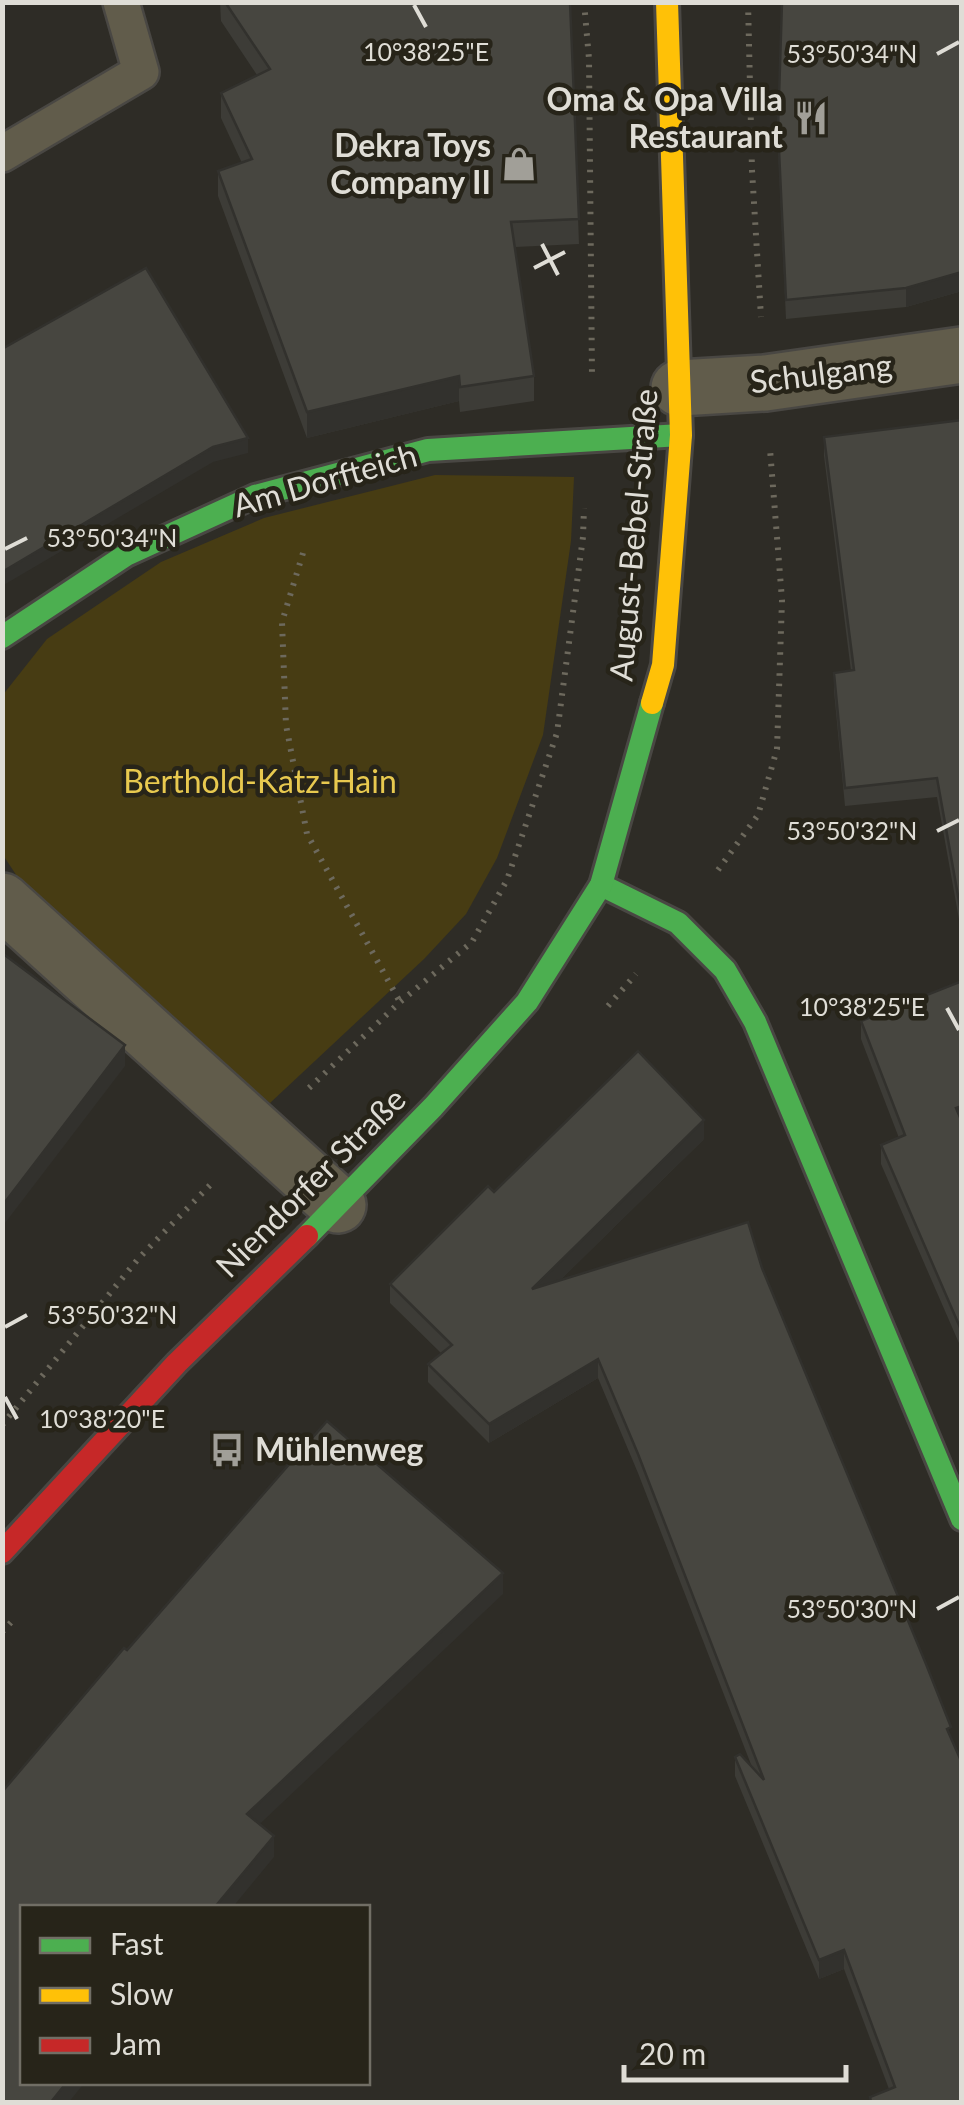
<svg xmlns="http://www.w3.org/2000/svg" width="964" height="2105" viewBox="0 0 964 2105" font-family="Lato,sans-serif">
<rect width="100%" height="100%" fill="#2e2c26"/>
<polygon fill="#473c13" points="435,475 574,477 571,541 543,735 497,858 466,914 424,959 270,1103 42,914 3,855 2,696 47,639 161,562 264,518"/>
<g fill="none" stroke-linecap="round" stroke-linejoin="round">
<g stroke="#494743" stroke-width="40">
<polyline id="lane" points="2,154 141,72 121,2"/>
</g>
<g stroke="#494743" stroke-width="60">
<g id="street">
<polyline points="679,388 765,383 962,355"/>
<polyline points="2,901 338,1205"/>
</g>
</g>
<g stroke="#494743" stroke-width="28">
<g id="fast">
<polyline points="2,637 126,555 255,496 428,450 681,435"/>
<polyline points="601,885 678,923 725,970 755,1022 962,1519"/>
<polyline points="307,1236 433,1107 527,1002 601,885 652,703"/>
</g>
</g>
<g stroke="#494743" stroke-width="28">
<polyline id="slow" points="652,703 663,665 681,435 667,2"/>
</g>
<g stroke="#494743" stroke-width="28">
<polyline id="jam" points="2,1552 177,1363 307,1236"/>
</g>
<g stroke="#6d695d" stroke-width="6" stroke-dasharray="2.5 8" stroke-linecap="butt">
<polyline points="584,2 589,59 592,376"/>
<polyline points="748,2 752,170 761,317"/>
<polyline points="303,553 282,622 286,725 307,834 400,1002"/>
<polyline points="718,870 758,815 777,749 782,600 770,449"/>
<polyline points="608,1006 636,974"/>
<polyline points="309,1088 400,1002 472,942 507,880 557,733 583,537 584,508"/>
<polyline points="2,1425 138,1259 214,1181"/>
<polyline points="2,1632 15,1618"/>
</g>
<use href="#lane" stroke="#615c4b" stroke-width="35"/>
<use href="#street" stroke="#615c4b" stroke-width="55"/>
<use href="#fast" stroke="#4caf50" stroke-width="22"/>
<use href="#slow" stroke="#ffc107" stroke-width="22"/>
<use href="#jam" stroke="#c62828" stroke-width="22"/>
</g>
<g fill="#3d3c37">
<polygon points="220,2 570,2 579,244 515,247 534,376 534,401 460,412 459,401 307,438 218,196 218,171 242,163 221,118 221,93 257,75 221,21"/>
<polygon points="782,2 962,2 962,291 906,307 786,319 778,148"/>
<polygon points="962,420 962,936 937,797 845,806 834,691 834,673 851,671 824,456 824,437"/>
<polygon points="962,981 962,1350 881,1164 881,1145 899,1138 861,1039 861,1021"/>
<polygon points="704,1139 560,1280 762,1268 951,1740 962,2102 870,2102 870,2097 889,2089 844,1969 819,1979 735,1776 735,1757 752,1767 638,1473 598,1378 489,1443 428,1382 428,1364 441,1353 390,1303 390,1284"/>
</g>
<g fill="#32312d">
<polygon points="962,272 962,291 906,307 906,288"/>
<polygon points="459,376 459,401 307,438 307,412"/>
<polygon points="248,438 248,453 213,462 2,586 2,572 213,447"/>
<polygon points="125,1045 125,1066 2,1227 2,1206"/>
<polygon points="962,1106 962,1124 956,1108"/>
<polygon points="704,1120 704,1139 532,1308 532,1289"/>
<polygon points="598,1359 598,1378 489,1443 489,1424"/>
<polygon points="503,1573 503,1594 247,1836 247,1814"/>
<polygon points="274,1836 274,1857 232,1908 214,1908"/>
<polygon points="844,1950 844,1969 819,1979 819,1960"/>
<polygon points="67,2082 85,2082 69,2102 51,2102"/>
</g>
<g fill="#474640" stroke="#32312d" stroke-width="2.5">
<polygon points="225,2 570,2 579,219 511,222 534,376 460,387 459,376 307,412 218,171 252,159 221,93 270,69"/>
<polygon points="782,2 962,2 962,272 906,288 786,300 778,129"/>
<polygon points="146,268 248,438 213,447 2,572 2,349"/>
<polygon points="962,420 962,918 937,778 845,788 834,673 854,670 824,437"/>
<polygon points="2,953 125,1045 2,1206"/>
<polygon points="962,981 962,1106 956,1108 962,1122 962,1332 881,1145 905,1135 861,1021"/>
<polygon points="638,1051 704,1120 532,1289 748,1222 762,1268 926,1664 951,1727 947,1729 962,1763 962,2102 871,2102 870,2097 895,2087 844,1950 819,1960 735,1757 740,1754 764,1780 638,1454 598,1359 489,1424 428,1364 452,1345 390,1284 488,1186 494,1192"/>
<polygon points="327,1421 503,1573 247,1814 274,1836 214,1908 22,1908 22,2082 67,2082 51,2102 2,2102 2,1792 124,1648 127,1650"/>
</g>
<path fill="none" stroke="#dfddd6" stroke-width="4" d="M414,5L426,27M937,54L959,42M542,244L558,275M534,268L565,252M5,549L27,538M937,831L959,820M947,1008L959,1030M5,1327L27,1315M5,1397L17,1419M937,1609L959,1597"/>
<defs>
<g id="restaurant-bare" transform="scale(2.7)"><path d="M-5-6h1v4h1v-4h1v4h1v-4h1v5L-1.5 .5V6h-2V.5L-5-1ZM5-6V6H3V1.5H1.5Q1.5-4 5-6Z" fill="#a19f98" stroke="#272419" stroke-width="2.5" paint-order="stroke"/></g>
<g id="shop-bare" transform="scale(2.7)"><path d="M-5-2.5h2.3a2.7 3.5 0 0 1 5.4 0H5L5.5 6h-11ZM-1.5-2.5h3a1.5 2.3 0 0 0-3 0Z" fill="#a19f98" stroke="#272419" stroke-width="2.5" paint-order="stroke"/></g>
<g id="bus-bare" transform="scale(2.7)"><path d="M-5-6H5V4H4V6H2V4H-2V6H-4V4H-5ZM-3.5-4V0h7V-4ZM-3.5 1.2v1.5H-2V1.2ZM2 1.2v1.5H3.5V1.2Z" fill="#a19f98" stroke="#272419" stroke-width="2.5" paint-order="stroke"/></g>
</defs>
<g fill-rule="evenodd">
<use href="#restaurant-bare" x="811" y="118"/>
<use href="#shop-bare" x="519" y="164"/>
<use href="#bus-bare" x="227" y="1450"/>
</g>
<g text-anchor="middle" stroke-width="9" stroke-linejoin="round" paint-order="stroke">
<g font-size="32" font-weight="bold" fill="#dfddd6" stroke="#272419" text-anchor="end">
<text x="783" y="111">Oma &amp; Opa Villa<tspan x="783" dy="37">Restaurant</tspan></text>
<text x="491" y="157">Dekra Toys<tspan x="491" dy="37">Company II</tspan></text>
<text x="255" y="1461" text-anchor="start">Mühlenweg</text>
</g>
<g font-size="32" fill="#dfddd6" stroke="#272419">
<text transform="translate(821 374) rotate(-7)" y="11">Schulgang</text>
<text transform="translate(325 481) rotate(-16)" y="11">Am Dorfteich</text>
<text transform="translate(634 535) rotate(-85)" y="11">August-Bebel-Straße</text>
<text transform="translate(311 1183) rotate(-45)" y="11">Niendorfer Straße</text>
</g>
<g font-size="32" fill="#e8c94f" stroke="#272419">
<text x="260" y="793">Berthold-Katz-Hain</text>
</g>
</g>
<g font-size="25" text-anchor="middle" fill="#dfddd6" stroke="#272419" stroke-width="9" stroke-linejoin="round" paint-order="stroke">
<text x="426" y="61">10°38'25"E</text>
<text x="852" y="63">53°50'34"N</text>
<text x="112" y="547">53°50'34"N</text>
<text x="852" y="840">53°50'32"N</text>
<text x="862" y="1016">10°38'25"E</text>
<text x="112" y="1324">53°50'32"N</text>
<text x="102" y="1428">10°38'20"E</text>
<text x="852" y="1618">53°50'30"N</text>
</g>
<rect width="964" height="2105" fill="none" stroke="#dfddd6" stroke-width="10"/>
<rect x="20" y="1905" width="350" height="180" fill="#272419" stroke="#716e65" stroke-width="2.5"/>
<rect x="40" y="1938" width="50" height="15" fill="#4caf50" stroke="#716e65" stroke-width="2.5"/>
<text x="110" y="1955" font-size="30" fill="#dfddd6">Fast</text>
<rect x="40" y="1988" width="50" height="15" fill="#ffc107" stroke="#716e65" stroke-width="2.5"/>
<text x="110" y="2005" font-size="30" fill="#dfddd6">Slow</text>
<rect x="40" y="2038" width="50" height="15" fill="#c62828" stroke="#716e65" stroke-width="2.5"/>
<text x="110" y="2055" font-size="30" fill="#dfddd6">Jam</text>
<path d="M624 2065v15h222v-15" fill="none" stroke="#dfddd6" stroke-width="5"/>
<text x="639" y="2065" font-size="30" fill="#dfddd6" stroke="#272419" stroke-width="8" paint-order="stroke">20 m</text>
</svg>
